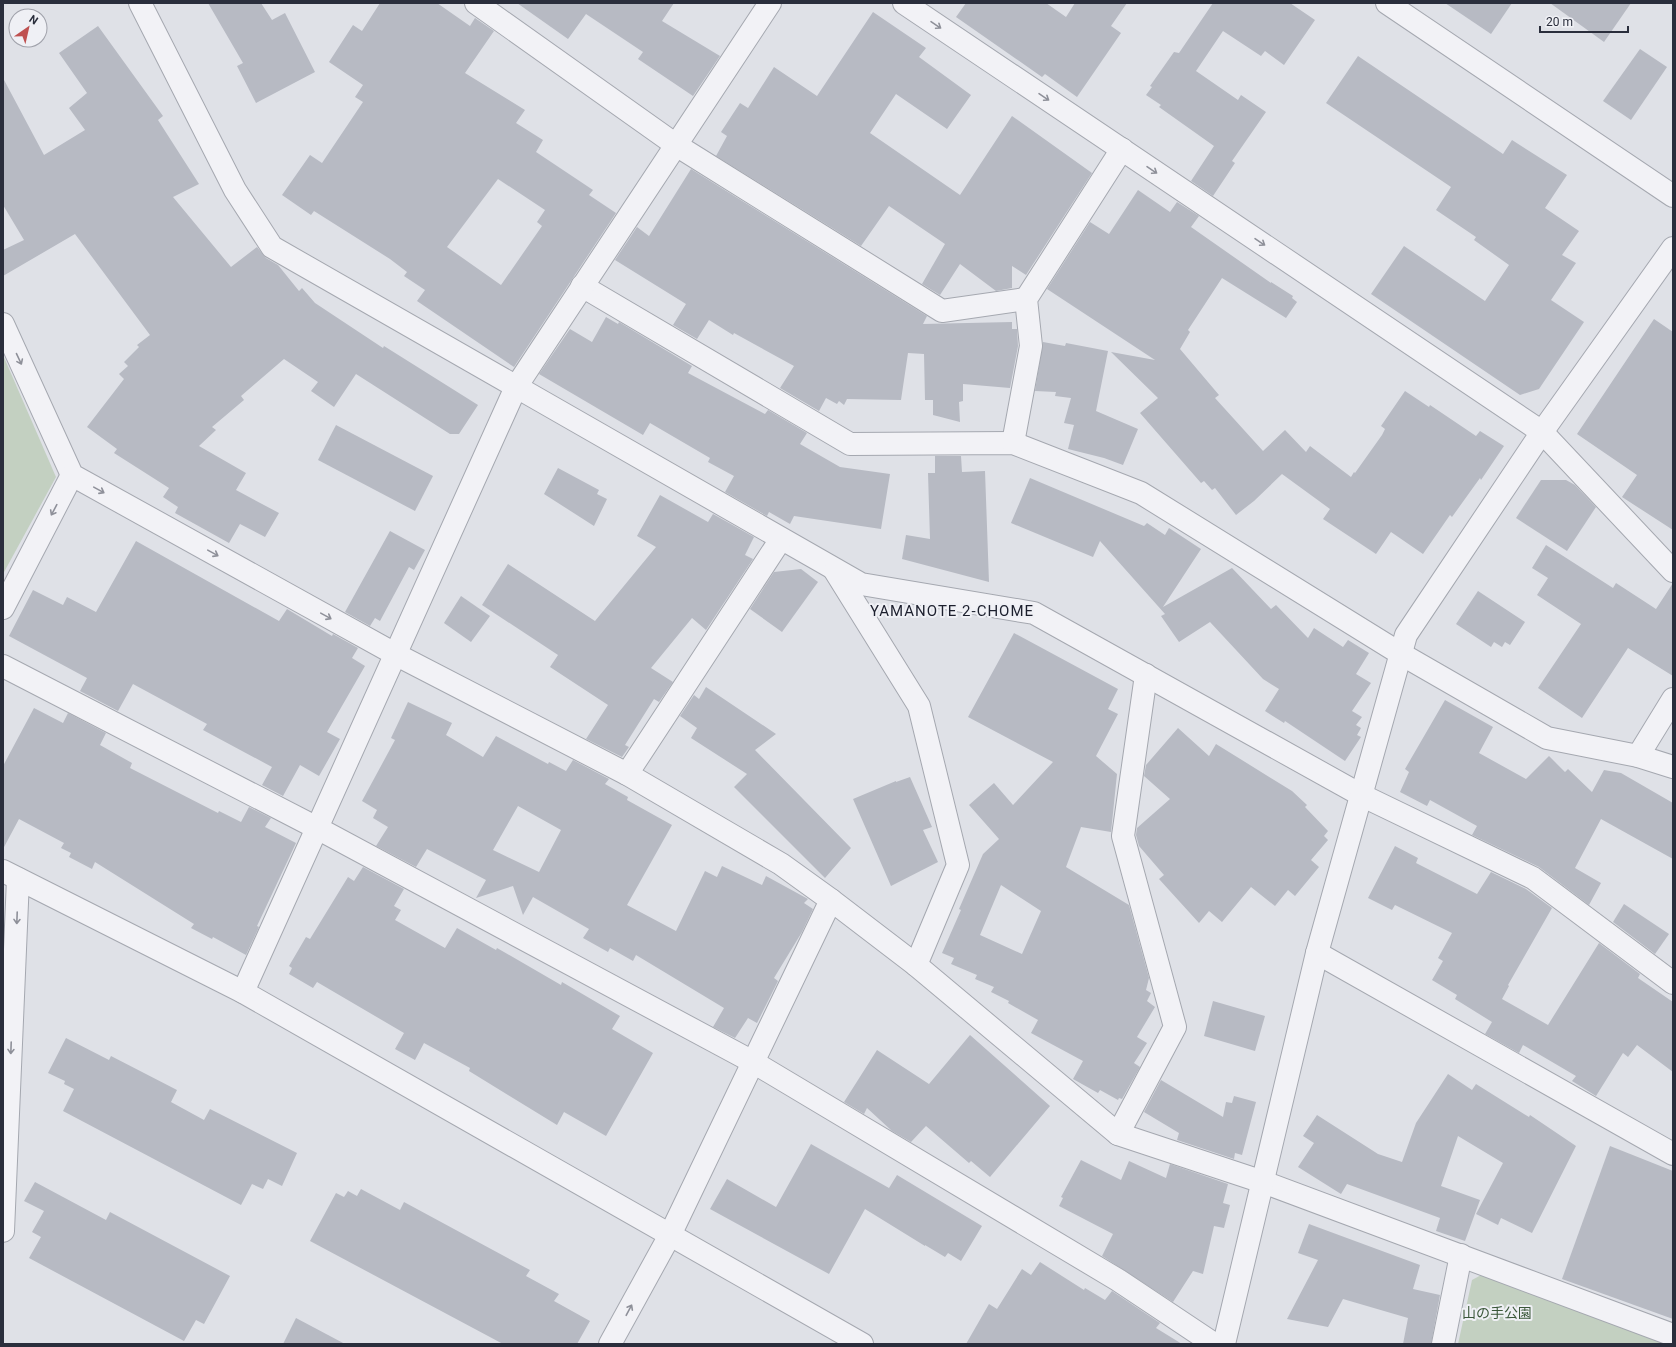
<svg xmlns="http://www.w3.org/2000/svg" width="1676" height="1347" viewBox="0 0 1676 1347" font-family="Roboto,'Noto Sans JP',sans-serif">
<rect width="100%" height="100%" fill="#dfe1e7"/>
<g fill="#c3d0c1">
<polygon points="3,355 56,477 3,574"/>
<polygon points="1483,1274 1670,1344 1458,1344 1472,1280"/>
</g>
<g fill="#b7bac3" fill-rule="evenodd">
<polygon points="208,3 261,3 272,20 285,13 315,72 256,103 237,66 243,63"/>
<path d="M380,3H437L470,26L475,18L494,31L465,73L525,110L516,123L543,140L536,152L593,190L589,195L616,213L514,367L417,301L425,290L404,276L407,272L390,259L314,211L311,215L282,195L310,155L322,163L363,102L355,97L363,85L329,62L353,25L362,31ZM498,179L545,210L537,222L542,226L501,285L447,247Z"/>
<polygon points="517,3 674,3 662,21 720,56 693,96 638,59 643,52 586,14 568,39"/>
<polygon points="966,3 1046,3 1066,17 1075,3 1127,3 1111,26 1121,33 1077,97 1045,74 1042,77 956,17"/>
<polygon points="1213,3 1290,3 1315,20 1284,65 1265,51 1261,56 1223,31 1196,71 1238,100 1241,95 1266,112 1232,161 1235,163 1213,196 1191,181 1214,146 1159,107 1161,105 1146,95 1152,87 1150,86 1174,52 1179,53"/>
<polygon points="1445,3 1512,3 1491,34"/>
<polygon points="1550,3 1631,3 1604,42"/>
<polygon points="873,12 926,48 919,57 971,95 947,129 896,94 870,133 960,195 1012,116 1092,173 1026,275 1012,266 1012,288 996,291 960,264 940,295 922,284 945,244 889,206 861,246 716,156 727,136 721,132 740,103 748,108 774,67 817,96"/>
<polygon points="98,26 163,116 158,120 199,184 173,197 231,267 257,247 266,258 278,265 299,291 302,288 315,303 383,348 384,346 478,405 459,434 450,434 356,374 334,407 311,391 318,382 284,359 241,396 244,400 212,427 216,430 199,446 246,473 236,490 279,513 265,537 240,524 229,543 175,513 178,507 163,497 169,488 114,453 117,449 87,427 124,379 119,374 128,366 124,362 139,347 137,345 150,335 75,234 3,276 3,250 24,240 3,205 3,78 44,155 85,130 69,108 87,93 59,53"/>
<polygon points="1640,49 1667,67 1631,120 1603,101"/>
<polygon points="1358,56 1503,154 1512,140 1567,175 1545,208 1579,231 1562,255 1576,263 1551,300 1584,322 1539,389 1520,395 1371,294 1404,246 1485,301 1509,265 1474,240 1476,237 1436,210 1451,187 1326,103"/>
<polygon points="691,169 927,316 923,324 1012,322 1012,329 1017,329 1018,346 1010,388 963,384 963,401 959,402 960,422 933,415 933,400 925,400 924,354 908,353 901,400 847,399 844,405 839,401 837,404 826,398 819,411 780,388 794,366 734,333 733,335 709,320 697,339 673,325 686,304 615,260 637,227 649,236"/>
<polygon points="1138,190 1170,212 1177,202 1199,216 1191,227 1271,283 1271,282 1293,296 1292,298 1297,302 1286,318 1222,278 1188,330 1190,332 1180,349 1219,395 1215,398 1263,451 1285,430 1306,452 1310,446 1351,477 1354,472 1355,473 1382,435 1385,429 1381,426 1405,391 1429,407 1430,405 1476,436 1480,431 1504,446 1481,480 1480,478 1452,517 1450,515 1423,554 1391,532 1376,554 1323,519 1330,509 1282,474 1254,501 1236,515 1215,488 1212,490 1204,481 1201,483 1140,413 1158,398 1111,352 1155,360 1047,289 1090,222 1109,234"/>
<polygon points="606,317 618,324 619,322 692,366 688,373 765,414 768,410 807,433 800,444 840,467 890,474 881,529 794,516 790,524 769,512 767,516 725,492 734,476 708,462 710,458 650,423 643,435 539,374 570,329 592,342"/>
<polygon points="1654,319 1673,332 1673,530 1622,497 1637,475 1577,434"/>
<polygon points="1043,342 1065,346 1066,343 1108,351 1096,411 1138,429 1123,465 1104,458 1068,449 1074,425 1064,423 1071,398 1055,396 1056,392 1035,391"/>
<polygon points="336,425 433,476 415,511 318,460"/>
<polygon points="935,456 961,456 962,472 985,471 989,582 902,559 906,535 930,539 928,473 935,473"/>
<polygon points="558,468 599,490 597,494 607,499 594,526 544,494"/>
<polygon points="1030,478 1144,526 1147,523 1165,535 1169,528 1201,549 1163,607 1232,568 1271,609 1276,605 1308,638 1314,628 1343,647 1348,640 1369,653 1356,674 1371,683 1352,711 1362,717 1356,725 1361,728 1357,735 1361,737 1345,761 1285,721 1284,723 1265,711 1279,689 1263,679 1210,622 1179,642 1161,616 1165,614 1100,541 1093,557 1011,523"/>
<polygon points="1541,480 1566,480 1575,485 1596,507 1567,551 1516,518"/>
<polygon points="660,495 708,522 713,514 754,537 745,555 753,559 706,630 692,618 651,668 673,682 659,702 654,699 625,745 629,747 622,757 586,739 608,705 550,667 558,655 482,605 508,564 595,621 656,547 637,536"/>
<polygon points="390,531 425,550 414,570 409,567 380,621 375,618 370,626 345,612"/>
<polygon points="136,541 279,621 287,609 332,636 333,634 358,648 352,658 365,666 327,732 340,739 319,776 300,765 283,796 262,785 272,767 203,730 207,724 133,684 118,711 80,691 87,678 9,636 33,590 63,605 67,597 96,612"/>
<polygon points="1546,545 1613,588 1616,583 1656,609 1673,583 1673,676 1628,648 1582,718 1538,688 1581,624 1537,595 1548,578 1532,568"/>
<polygon points="801,569 818,582 782,632 750,609 774,572"/>
<polygon points="1478,591 1525,622 1510,645 1505,642 1502,647 1494,642 1491,647 1456,624"/>
<polygon points="461,596 490,616 471,642 444,623"/>
<path d="M1014,633L1118,689L1108,709L1118,714L1096,756L1117,774L1111,832L1081,827L1066,867L1129,905L1149,978L1146,990L1151,993L1147,1001L1155,1007L1137,1037L1147,1043L1134,1063L1140,1067L1122,1099L1119,1098L1118,1100L1100,1090L1098,1093L1073,1079L1083,1061L1031,1033L1038,1020L1008,1003L1009,1001L991,992L994,987L975,979L977,975L951,964L954,958L942,953L961,910L959,909L983,854L999,839L969,805L994,783L1013,805L1053,762L968,717ZM1001,885L1041,911L1022,954L980,935Z"/>
<polygon points="706,687 776,734 755,750 851,848 825,878 734,787 747,774 691,738 697,728 680,716 694,695 699,699"/>
<polygon points="1445,700 1493,727 1479,753 1526,779 1549,756 1565,772 1568,769 1592,792 1604,770 1621,773 1673,803 1673,859 1601,819 1575,868 1601,883 1589,905 1539,867 1472,835 1477,826 1430,800 1427,806 1400,792 1409,772 1405,769"/>
<path d="M408,702L452,723L446,735L483,757L496,736L548,764L549,762L566,771L573,760L609,779L605,784L628,797L627,800L672,825L627,905L676,931L705,871L717,877L722,866L762,885L766,876L808,899L804,903L813,909L802,932L774,978L778,981L757,1023L748,1018L735,1038L713,1027L724,1008L636,955L633,961L610,948L608,952L583,938L589,929L533,897L523,915L513,886L476,898L486,880L427,849L416,867L376,846L388,827L373,818L377,810L362,801L395,740L391,738ZM518,806L561,830L539,872L493,850Z"/>
<polygon points="34,708 63,723 68,713 106,733 100,745 132,763 130,768 218,813 219,811 241,822 249,807 271,818 265,827 296,843 257,926 259,927 246,955 213,937 212,939 191,928 194,924 95,862 92,869 69,857 71,853 61,848 64,843 19,819 3,849 3,766"/>
<polygon points="1178,728 1209,756 1216,744 1292,791 1307,805 1305,807 1328,831 1324,836 1328,840 1311,860 1319,867 1295,896 1288,890 1275,906 1251,887 1222,922 1209,911 1199,923 1159,879 1164,875 1139,846 1136,835 1137,828 1170,799 1144,776 1146,765"/>
<polygon points="910,777 932,827 923,830 938,862 891,886 853,799 896,781 896,782"/>
<polygon points="1395,846 1418,858 1416,863 1477,894 1491,872 1526,889 1552,908 1508,985 1509,986 1502,999 1548,1025 1599,943 1640,974 1638,978 1673,1002 1673,1072 1637,1045 1628,1057 1623,1053 1596,1096 1572,1081 1576,1076 1523,1045 1519,1053 1485,1034 1492,1022 1455,999 1457,995 1432,980 1443,961 1438,958 1452,933 1395,905 1392,910 1368,898"/>
<polygon points="363,867 404,889 394,906 401,910 395,920 445,948 457,928 496,950 497,948 561,985 562,982 620,1016 612,1029 653,1053 606,1136 564,1112 557,1125 469,1071 470,1068 424,1043 415,1060 395,1049 404,1033 317,982 313,988 289,974 292,968 289,966 306,937 310,939 348,877 354,881"/>
<polygon points="1624,904 1669,934 1655,954 1613,922"/>
<polygon points="1213,1001 1265,1016 1255,1051 1204,1036"/>
<polygon points="970,1035 1050,1106 990,1177 971,1161 969,1163 926,1126 911,1142 892,1131 867,1108 864,1114 844,1102 877,1050 929,1084"/>
<polygon points="66,1038 109,1060 111,1056 177,1090 171,1102 204,1120 210,1109 297,1153 282,1186 268,1179 263,1189 252,1184 241,1205 63,1111 74,1089 64,1084 65,1081 48,1073"/>
<polygon points="1448,1074 1472,1090 1476,1084 1529,1117 1530,1115 1576,1146 1532,1233 1501,1218 1498,1225 1476,1214 1503,1163 1458,1136 1441,1186 1480,1200 1465,1241 1436,1231 1440,1218 1347,1184 1341,1194 1298,1167 1314,1143 1303,1136 1317,1115 1378,1154 1402,1162 1416,1123"/>
<polygon points="1161,1080 1223,1117 1226,1102 1232,1103 1234,1096 1256,1102 1242,1155 1235,1153 1234,1159 1177,1140 1179,1133 1144,1112"/>
<polygon points="811,1144 889,1188 897,1175 982,1226 961,1261 948,1253 945,1257 925,1245 925,1246 865,1209 829,1274 710,1209 727,1179 776,1207"/>
<polygon points="1610,1146 1673,1171 1673,1319 1562,1279"/>
<polygon points="1081,1160 1121,1180 1129,1161 1166,1178 1170,1164 1228,1184 1223,1203 1230,1205 1224,1228 1214,1226 1203,1274 1193,1271 1173,1302 1102,1256 1113,1234 1059,1206 1063,1198 1061,1197"/>
<polygon points="35,1182 106,1220 110,1212 230,1276 204,1324 196,1320 184,1341 29,1258 41,1237 32,1232 44,1211 24,1201"/>
<polygon points="361,1189 400,1210 404,1202 530,1270 526,1276 559,1294 554,1301 590,1321 577,1344 503,1344 310,1241 336,1193 344,1197 348,1191 357,1196"/>
<polygon points="1309,1224 1420,1265 1413,1289 1440,1295 1431,1344 1403,1344 1408,1318 1343,1299 1328,1327 1287,1319 1318,1260 1298,1253"/>
<polygon points="1040,1262 1084,1290 1085,1288 1105,1300 1112,1291 1160,1323 1156,1328 1182,1344 966,1344 989,1304 997,1309 1022,1269 1031,1275"/>
<polygon points="296,1318 345,1344 283,1344"/>
</g>
<g fill="none" stroke-linecap="round" stroke-linejoin="round">
<g stroke="#a5a8b0" stroke-width="24">
<g id="minor">
<polyline points="140,3 235,190 272,247 861,584 1034,613 1361,795 1533,878 1673,983"/>
<polyline points="476,3 676,145 942,311 1026,299"/>
<polyline points="904,3 1542,432 1673,571"/>
<polyline points="582,286 850,444 1013,443 1141,493 1401,654 1547,738 1638,756 1673,767"/>
<polyline points="3,324 72,475 395,654 627,774 781,864 831,900 916,965 1118,1134 1263,1182 1673,1335"/>
<polyline points="1013,443 1031,346 1026,299 1122,149"/>
<polyline points="835,571 919,706 958,865 916,965"/>
<polyline points="3,608 72,475"/>
<polyline points="3,666 317,828 753,1062 1118,1280 1214,1344"/>
<polyline points="1638,756 1673,699"/>
<polyline points="627,774 781,539"/>
<polyline points="3,871 243,992 862,1344"/>
<polyline points="1317,953 1673,1154"/>
<polyline points="243,992 516,387 770,3"/>
<polyline points="1118,1134 1175,1027 1123,836 1146,675"/>
<polyline points="3,1231 18,879"/>
<polyline points="610,1344 670,1235 831,900"/>
<polyline points="1443,1344 1461,1255"/>
</g>
</g>
<g stroke="#a5a8b0" stroke-width="24">
<g id="tertiary">
<polyline points="1387,3 1673,196"/>
<polyline points="1224,1344 1317,953 1406,635 1542,432 1673,248"/>
</g>
</g>
<use href="#minor" stroke="#f2f2f6" stroke-width="22"/>
<use href="#tertiary" stroke="#f2f2f6" stroke-width="22"/>
</g>
<defs><path id="oneway-shaft" d="M-6 0H5M1.5-3L5.5 0L1.5 3" fill="none" stroke-width="1.6" stroke-linecap="round" stroke-linejoin="round"/></defs>
<g stroke="#8e9099">
<use href="#oneway-shaft" transform="translate(936 25) rotate(34)"/>
<use href="#oneway-shaft" transform="translate(1044 97) rotate(34)"/>
<use href="#oneway-shaft" transform="translate(1152 170) rotate(34)"/>
<use href="#oneway-shaft" transform="translate(1260 242) rotate(34)"/>
<use href="#oneway-shaft" transform="translate(19 359) rotate(65)"/>
<use href="#oneway-shaft" transform="translate(99 490) rotate(29)"/>
<use href="#oneway-shaft" transform="translate(54 510) rotate(118)"/>
<use href="#oneway-shaft" transform="translate(213 553) rotate(29)"/>
<use href="#oneway-shaft" transform="translate(326 616) rotate(29)"/>
<use href="#oneway-shaft" transform="translate(17 918) rotate(92)"/>
<use href="#oneway-shaft" transform="translate(11 1048) rotate(92)"/>
<use href="#oneway-shaft" transform="translate(629 1310) rotate(-62)"/>
</g>
<g text-anchor="middle" stroke-width="4" stroke-linejoin="round" paint-order="stroke">
<g font-size="14" fill="#3a5739" stroke="#eff0f5">
<text x="1497" y="1318">山の手公園</text>
</g>
<g font-size="15" letter-spacing="1" fill="#1c1f2d" stroke="#eff0f5">
<text x="952" y="616">YAMANOTE 2-CHOME</text>
</g>
</g>
<rect width="1676" height="1347" fill="none" stroke="#2a2e3c" stroke-width="8"/>
<g transform="translate(28 28) rotate(34)"><circle r="19" fill="#eff0f5" stroke="#a0a2ab"/>
<path d="M0-3L7 15L0 10L-7 15Z" fill="#bf5151"/>
<text y="-6" font-size="11" font-weight="bold" text-anchor="middle" fill="#2a2e3c">N</text>
</g>
<path d="M1540 26v6h88v-6" fill="none" stroke="#2a2e3c" stroke-width="2"/>
<text x="1546" y="26" font-size="12" fill="#2a2e3c" stroke="#eff0f5" stroke-width="3" paint-order="stroke">20 m</text>
</svg>
